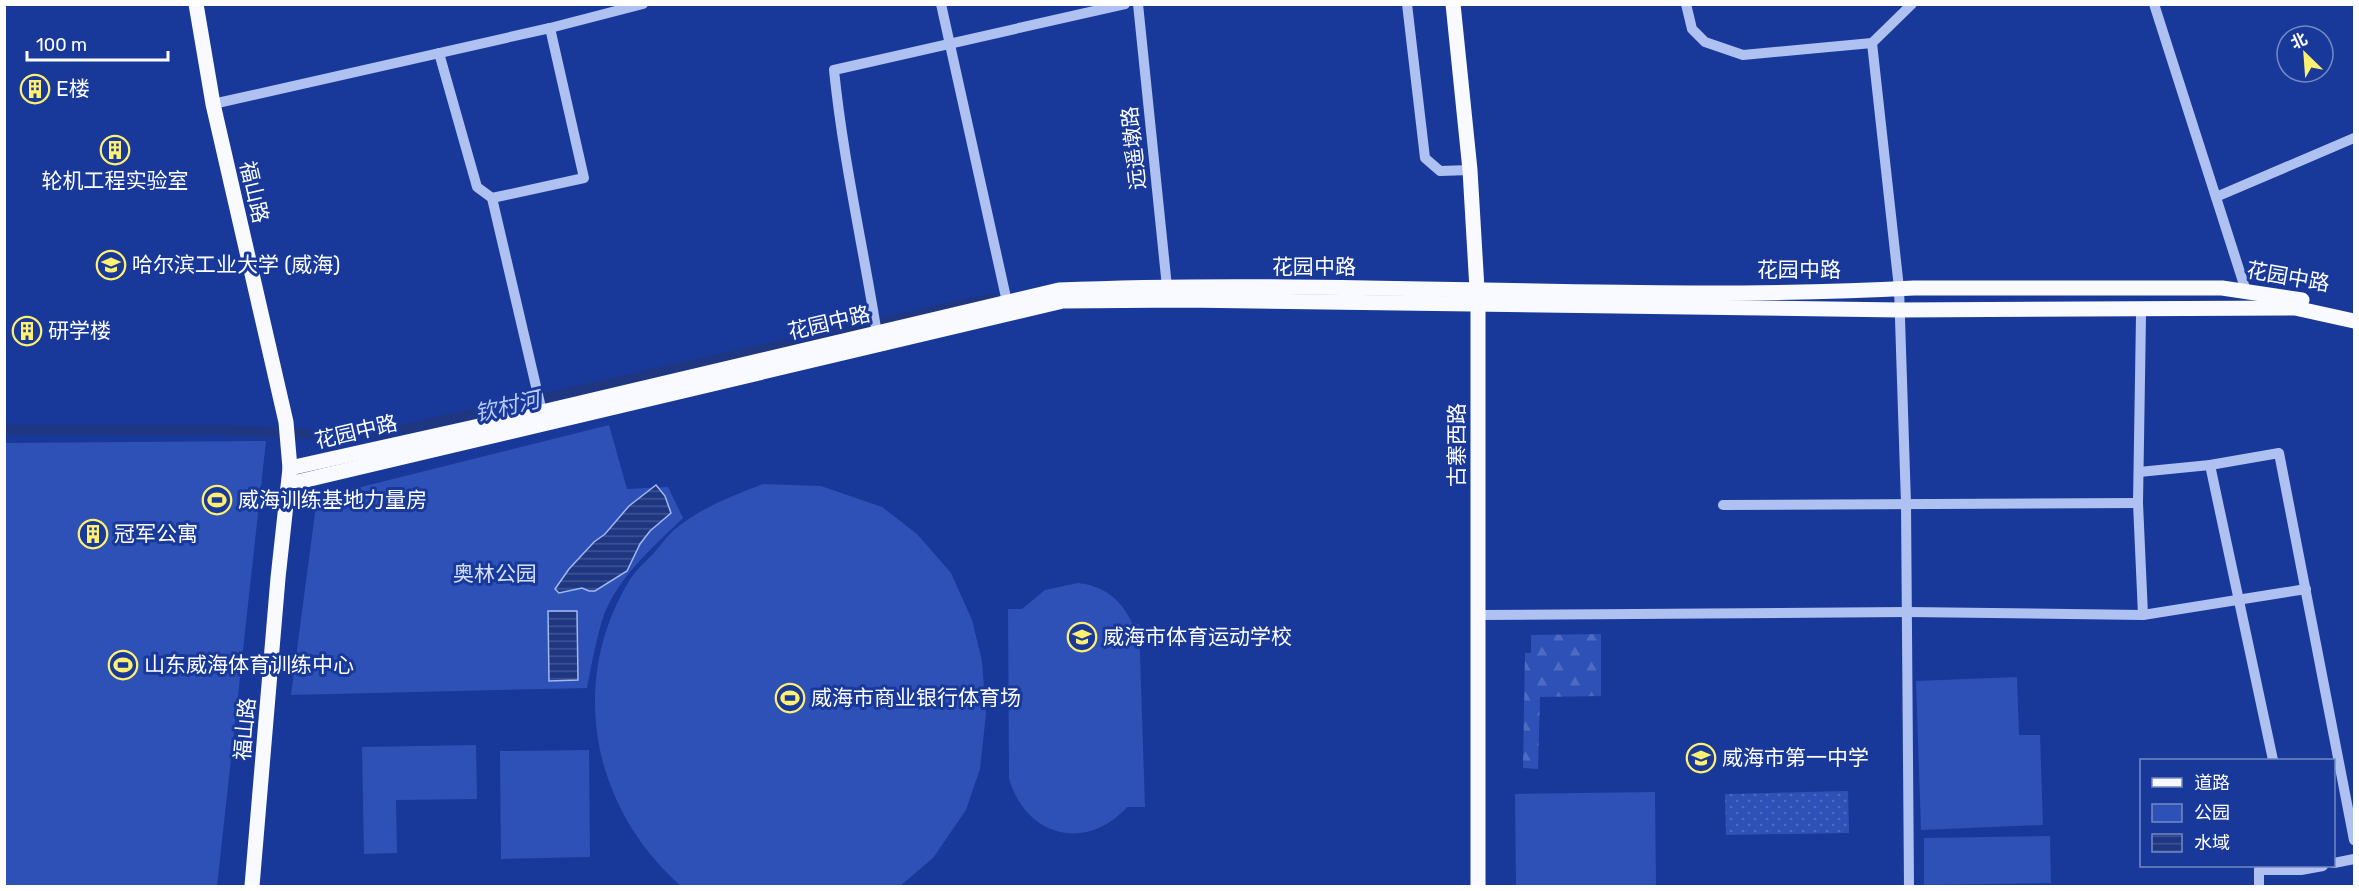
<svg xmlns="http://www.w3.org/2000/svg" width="2359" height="891" viewBox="0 0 2359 891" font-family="Rubik,'Noto Sans SC',sans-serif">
<defs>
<pattern id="forest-firs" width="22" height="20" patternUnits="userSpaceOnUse" patternTransform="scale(1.5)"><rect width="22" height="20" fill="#2d51b7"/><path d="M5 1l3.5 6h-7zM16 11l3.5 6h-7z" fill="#4c6bc2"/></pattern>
<pattern id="garden-dots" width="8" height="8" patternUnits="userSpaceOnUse" patternTransform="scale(1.5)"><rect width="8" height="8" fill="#2d51b7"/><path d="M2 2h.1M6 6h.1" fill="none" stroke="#4c6bc2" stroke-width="1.8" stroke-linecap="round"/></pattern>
<pattern id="water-rules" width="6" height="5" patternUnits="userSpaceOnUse" patternTransform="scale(1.5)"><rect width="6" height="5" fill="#1f3781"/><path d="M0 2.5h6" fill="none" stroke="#415594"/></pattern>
</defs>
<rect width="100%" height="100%" fill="#19399a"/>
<polygon fill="url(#forest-firs)" points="1601,634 1601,696 1540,697 1538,769 1523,768 1525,653 1531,653 1531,635"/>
<g fill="#2d51b7">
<path d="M609,425L627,489L668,487L683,518C652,548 613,581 601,624C595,645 591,667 587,688L291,695L317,498Z"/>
<polygon points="266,441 217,886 5,886 5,443"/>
<path d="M763,484L821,486L882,507L917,534L951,573L972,620L982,661L986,714L980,769L966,810L933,858L900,886H681C593,809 567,684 629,581C635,571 645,562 653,554C660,546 666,537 674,530C700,508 732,496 763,484Z"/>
<path d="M1078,583C1104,586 1121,599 1132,623L1139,624L1145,807H1127C1086,853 1025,836 1009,778L1008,609H1022L1045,590Z"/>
<polygon points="2017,677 2019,735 2040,735 2043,825 1921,830 1916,681"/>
<polygon points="476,745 477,799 396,800 397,853 364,854 362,747"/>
<polygon points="589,750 590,857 501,859 500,751"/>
<polygon points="1655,792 1656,886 1516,886 1515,794"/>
<polygon points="2050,836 2051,883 1924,885 1924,838"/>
</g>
<polygon fill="url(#garden-dots)" points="1848,791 1849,833 1726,835 1725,794"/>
<g fill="url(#water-rules)" stroke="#a2b8f3" stroke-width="1.5">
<polygon points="656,485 665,496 671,513 650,531 640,544 627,571 595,591 589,591 582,588 559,593 555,589 569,569 594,542 605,534 629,506"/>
<polygon points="548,611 577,611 578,680 549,681"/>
</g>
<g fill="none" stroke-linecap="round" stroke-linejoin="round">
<polyline stroke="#1f3781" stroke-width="10" points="4,430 220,430 354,436 383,434 992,298"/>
<g stroke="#afc1f1" stroke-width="10">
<polyline points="941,4 1007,302"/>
<polyline points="1138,4 1167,287"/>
<polyline points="1407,4 1425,158 1440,171 1470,170"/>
<polyline points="1686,4 1692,29 1705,42 1743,55 1872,43"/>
<polyline points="2154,4 2246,291"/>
<polyline points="439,53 477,187 492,198 542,412"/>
<polyline points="213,104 550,28 643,4"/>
<polyline points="2216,197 2354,138"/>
<polyline points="492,198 584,178 550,28"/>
<polyline points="2141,316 2138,503 2143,615"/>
<path d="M877,334C863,246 843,159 834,70L1125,4"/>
<polyline points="2210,465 2273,760"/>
<polyline points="2139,472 2210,465 2279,453 2354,840"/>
<polyline points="1723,505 2138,503"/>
<polyline points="1478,615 1907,612 2143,615 2306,589"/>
<polyline points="2334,863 2354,859"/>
<polyline points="2259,870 2301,870 2323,866"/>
<polyline points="1909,886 1906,504 1899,288 1872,43 1912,4"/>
<polyline points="2259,886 2259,870 2262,866"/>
</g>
<g stroke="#f9faff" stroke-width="15">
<polyline points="196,4 213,104 286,422 290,468 278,578 252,886"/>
<polyline points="1453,4 1470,170 1478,306 1478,886"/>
<path d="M290,468L542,412L1059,290C1344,278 1630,303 1914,288H2222L2302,300"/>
<polyline points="289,484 1063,301 1184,300 1900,310 2295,308 2354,321"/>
</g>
</g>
<defs>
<g id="building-ring" transform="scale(1.5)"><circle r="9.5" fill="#19399a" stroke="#fff06f" stroke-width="1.5"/><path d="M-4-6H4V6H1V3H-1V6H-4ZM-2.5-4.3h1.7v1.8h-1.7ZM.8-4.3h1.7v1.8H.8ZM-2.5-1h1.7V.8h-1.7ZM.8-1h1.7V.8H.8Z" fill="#fff06f"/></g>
<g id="university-ring" transform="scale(1.5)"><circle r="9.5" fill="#19399a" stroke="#fff06f" stroke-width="1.5"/><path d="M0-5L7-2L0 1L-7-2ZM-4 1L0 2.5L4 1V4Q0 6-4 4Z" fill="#fff06f"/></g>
<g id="stadium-ring" transform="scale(1.5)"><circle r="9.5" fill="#19399a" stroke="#fff06f" stroke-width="1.5"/><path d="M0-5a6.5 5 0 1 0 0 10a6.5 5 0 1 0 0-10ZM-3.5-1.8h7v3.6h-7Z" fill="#fff06f"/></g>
<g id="school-ring" transform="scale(1.5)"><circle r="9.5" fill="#19399a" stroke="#fff06f" stroke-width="1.5"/><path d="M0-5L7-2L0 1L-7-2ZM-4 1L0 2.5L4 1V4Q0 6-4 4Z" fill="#fff06f"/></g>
</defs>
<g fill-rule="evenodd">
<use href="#building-ring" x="35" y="89"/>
<use href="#building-ring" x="115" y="150"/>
<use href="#university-ring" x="111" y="265"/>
<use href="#building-ring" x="27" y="331"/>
<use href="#stadium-ring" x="217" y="500"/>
<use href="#building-ring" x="93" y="534"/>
<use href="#university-ring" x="1082" y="637"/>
<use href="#stadium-ring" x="123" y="665"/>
<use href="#stadium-ring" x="790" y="698"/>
<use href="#school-ring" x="1701" y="758"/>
</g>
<g text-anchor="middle" stroke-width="6" stroke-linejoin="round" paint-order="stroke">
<g font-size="21" fill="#fff" stroke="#19399a" text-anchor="start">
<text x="56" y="96">E楼</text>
<text x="115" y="188" text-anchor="middle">轮机工程实验室</text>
<text x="132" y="272">哈尔滨工业大学 (威海)</text>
<text x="48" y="338">研学楼</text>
<text x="238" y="507">威海训练基地力量房</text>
<text x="114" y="541">冠军公寓</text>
<text x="1103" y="644">威海市体育运动学校</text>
<text x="144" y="672">山东威海体育训练中心</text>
<text x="811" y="705">威海市商业银行体育场</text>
<text x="1722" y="765">威海市第一中学</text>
</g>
<g font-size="21" fill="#fff" stroke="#19399a">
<text transform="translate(1134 148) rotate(-96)" y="7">远遥墩路</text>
<text transform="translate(254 192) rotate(77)" y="7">福山路</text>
<text x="1314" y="274">花园中路</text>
<text x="1799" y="277">花园中路</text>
<text transform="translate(2288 277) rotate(10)" y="7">花园中路</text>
<text transform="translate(829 323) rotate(-13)" y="7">花园中路</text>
<text transform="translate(356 432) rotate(-13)" y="7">花园中路</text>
<text transform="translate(1457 445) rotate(-90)" y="7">古寨西路</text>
<text transform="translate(245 729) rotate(-85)" y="7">福山路</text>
</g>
<g font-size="21" fill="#d6e0fc" stroke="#19399a">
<text x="495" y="581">奥林公园</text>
</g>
<g font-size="22" font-style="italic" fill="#bbccf8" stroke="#19399a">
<text transform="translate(507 406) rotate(-13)" y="8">钦村河</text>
</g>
</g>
<rect width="2359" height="891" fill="none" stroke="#ffffff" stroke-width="12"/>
<rect x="2140" y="759" width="195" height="108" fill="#19399a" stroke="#7588c2" stroke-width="1.5"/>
<rect x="2152" y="778" width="30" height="9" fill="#f9faff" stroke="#7588c2" stroke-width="1.5"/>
<text x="2194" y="789" font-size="18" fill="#ffffff">道路</text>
<rect x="2152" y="804" width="30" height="18" fill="#2d51b7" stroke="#7588c2" stroke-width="1.5"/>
<text x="2194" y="819" font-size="18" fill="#ffffff">公园</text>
<rect x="2152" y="834" width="30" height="18" fill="url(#water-rules)" stroke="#7588c2" stroke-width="1.5"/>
<text x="2194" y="849" font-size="18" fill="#ffffff">水域</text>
<g transform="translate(2305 54) rotate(335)"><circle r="28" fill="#19399a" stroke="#7588c2" stroke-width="1.5"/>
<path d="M0-4.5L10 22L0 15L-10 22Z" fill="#fff06f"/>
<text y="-9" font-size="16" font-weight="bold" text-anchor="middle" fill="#ffffff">北</text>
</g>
<path d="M27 51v9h141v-9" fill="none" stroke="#ffffff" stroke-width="3"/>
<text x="36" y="51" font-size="18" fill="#ffffff" stroke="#19399a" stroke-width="4.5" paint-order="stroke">100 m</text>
</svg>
